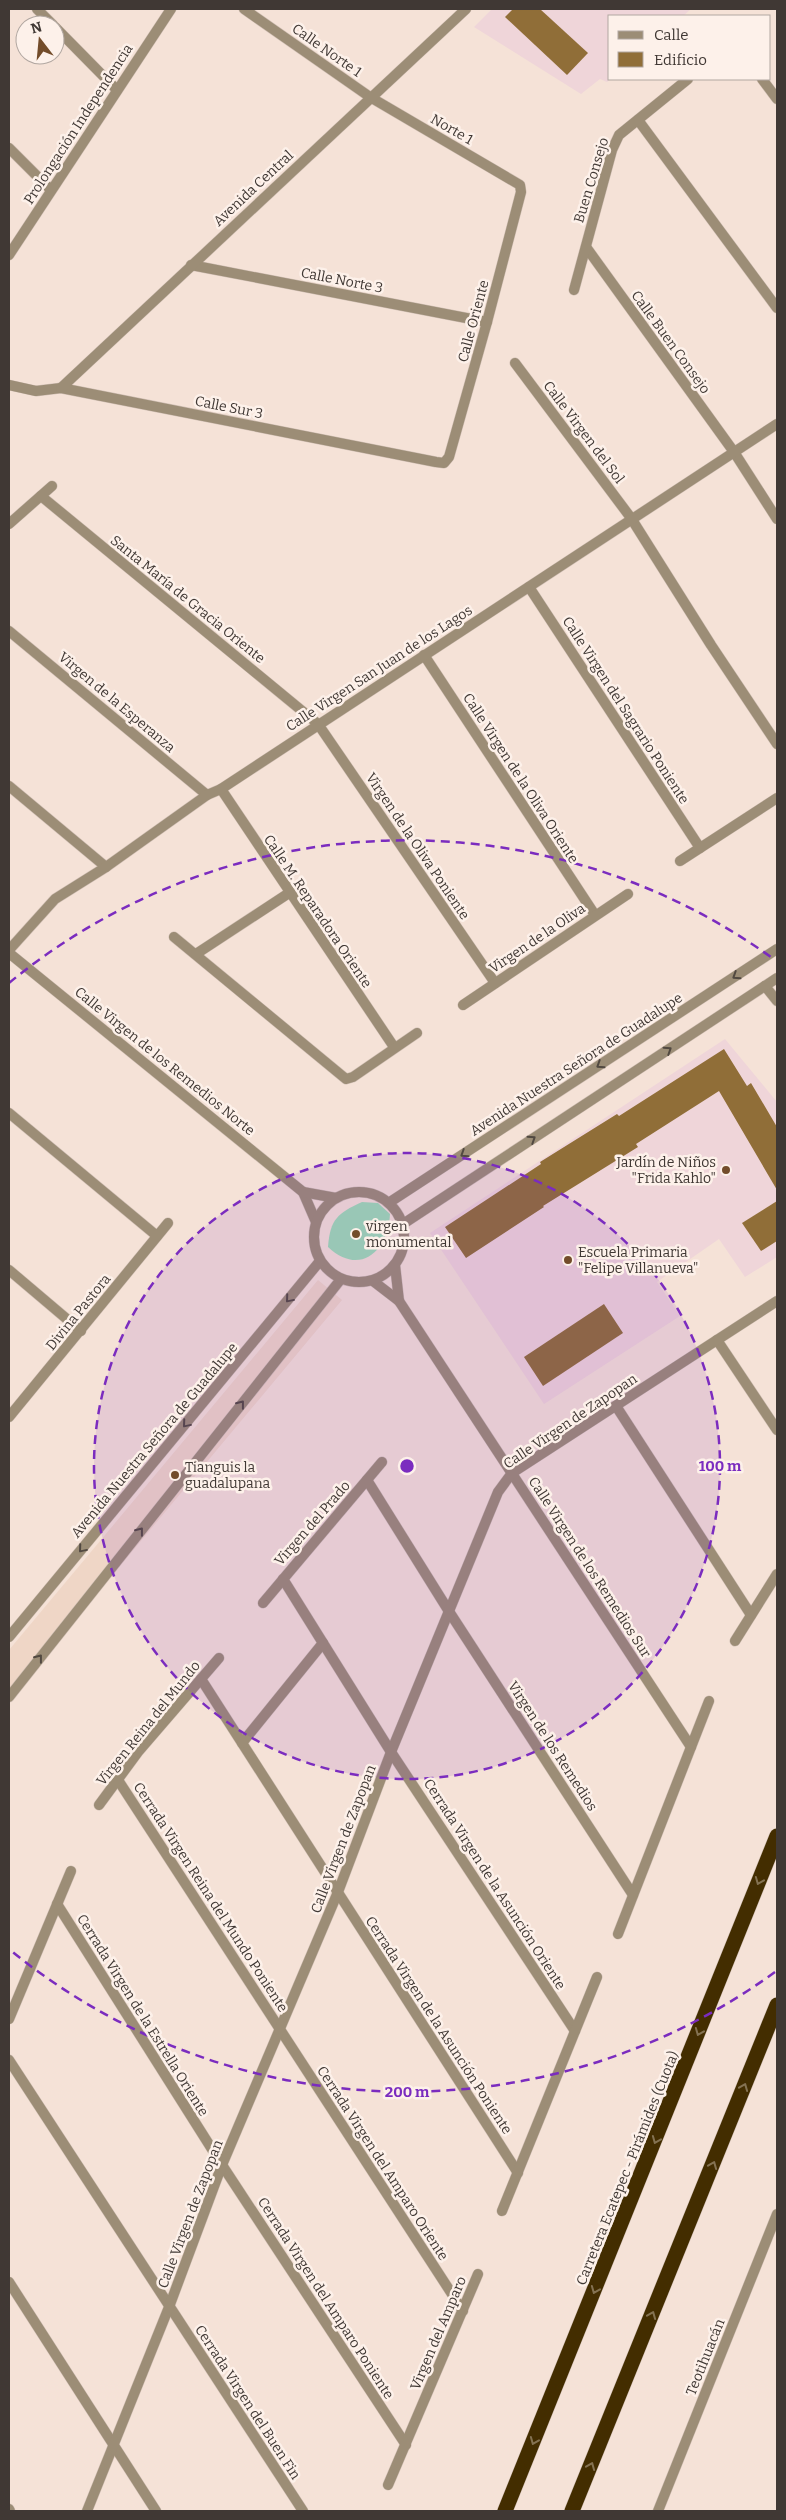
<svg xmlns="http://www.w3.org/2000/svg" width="786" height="2520" viewBox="0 0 786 2520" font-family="Bitter,serif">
<rect width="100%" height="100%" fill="#f5e2d7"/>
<polygon fill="#efd6c6" points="318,1280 342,1300 9,1699 9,1650"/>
<g fill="#efd5d9">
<polygon points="492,9 691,9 683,16 610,16 611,79 607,82 600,79 581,94 474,27"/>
<polygon points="725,1039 777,1102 777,1257 745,1277 719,1239 657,1282 680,1316 544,1404 430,1233"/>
</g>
<path fill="#9eddb6" d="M362,1202L378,1203L390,1214C388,1251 360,1277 328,1247C330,1219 338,1213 362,1202Z"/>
<g fill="#906e38">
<polygon points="513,9 540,9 588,53 567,75 505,17"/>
<polygon points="724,1049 747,1086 751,1083 777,1127 777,1190 719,1091 636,1144 638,1147 543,1206 544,1207 466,1258 445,1227 541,1164 540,1162 617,1114 619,1116"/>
<polygon points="777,1201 777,1241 761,1251 742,1223"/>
<polygon points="604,1304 623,1333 543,1386 524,1357"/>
</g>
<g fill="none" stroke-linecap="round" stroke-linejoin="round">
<g stroke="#d1c0b6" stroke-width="11">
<g id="minor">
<polyline points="37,9 53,25"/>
<polyline points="55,27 117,90"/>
<polyline points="762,79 777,99"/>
<polyline points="638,120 777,308"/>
<polyline points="9,148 51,190"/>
<polyline points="586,247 734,452 777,519"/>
<polyline points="9,255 171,9"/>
<polyline points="191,265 487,322"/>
<polyline points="574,290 612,150 619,135 688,79"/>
<polyline points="515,363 631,518 711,645 777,744"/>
<polyline points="9,385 36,391 61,388 436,462 444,463 449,457 487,322 521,192 520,185 370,97 244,9"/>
<polyline points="61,388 466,9"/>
<polyline points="41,496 318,724 495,983"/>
<polyline points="9,524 52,486"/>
<polyline points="529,587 700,848"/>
<polyline points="9,631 207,795"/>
<polyline points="424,655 595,915"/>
<polyline points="9,786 106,867"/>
<polyline points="221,789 394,1047"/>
<polyline points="680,861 777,798"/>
<polyline points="174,937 346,1079 353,1077 417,1033"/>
<polyline points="9,950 55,899 106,867 207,795 221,789 777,424"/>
<polyline points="9,953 303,1192 316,1222"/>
<polyline points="196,954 289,893"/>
<polyline points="765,986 777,1001"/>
<polyline points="463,1005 628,894"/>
<polyline points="9,1113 157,1236"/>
<polyline points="303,1192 336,1198"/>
<polyline points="395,1265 399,1301"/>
<polyline points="9,1270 81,1331"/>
<polyline points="373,1281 399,1301 691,1747"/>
<polyline points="717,1340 777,1430"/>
<polyline points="616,1406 751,1615"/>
<polyline points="9,1417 168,1223"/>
<polyline points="367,1480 450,1613 633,1895"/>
<polyline points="283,1579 391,1752 575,2031"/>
<polyline points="263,1603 382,1462"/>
<polyline points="735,1641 777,1574"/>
<polyline points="201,1679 518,2173"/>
<polyline points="242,1743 323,1643"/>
<polyline points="118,1780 463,2311"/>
<polyline points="99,1805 138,1752 219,1658"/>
<polyline points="57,1904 222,2165 406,2445"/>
<polyline points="618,1934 709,1701"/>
<polyline points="9,2019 71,1871"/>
<polyline points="9,2060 303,2511"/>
<polyline points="502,2211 597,1977"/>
<polyline points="9,2282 156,2511"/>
<polyline points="388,2485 478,2274"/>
<polyline points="9,2509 10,2511"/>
<polyline points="87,2511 169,2307 222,2165 338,1892 391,1752 498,1492 512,1473 777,1301"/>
<polyline points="658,2511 777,2214"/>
</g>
</g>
<g stroke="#d1c0b6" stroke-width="11">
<g id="tertiary">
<circle cx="359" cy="1237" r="45"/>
<polyline points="390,1202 777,949"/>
<polyline points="403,1224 777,978"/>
<polyline points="9,1637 320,1261"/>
<polyline points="9,1697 341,1279"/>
</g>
</g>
<g stroke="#d1c0b6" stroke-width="16">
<g id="motorway">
<polyline points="505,2511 777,1836"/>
<polyline points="572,2511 777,2005"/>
</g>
</g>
<use href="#minor" stroke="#9c8d76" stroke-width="10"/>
<use href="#tertiary" stroke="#9c8d76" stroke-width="10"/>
<use href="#motorway" stroke="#432d00" stroke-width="15"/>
</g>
<defs><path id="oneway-chevron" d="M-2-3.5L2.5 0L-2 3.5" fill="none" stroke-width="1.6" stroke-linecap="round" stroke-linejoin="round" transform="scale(1.25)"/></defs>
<g stroke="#524941">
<use href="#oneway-chevron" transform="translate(736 976) rotate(147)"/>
<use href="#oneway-chevron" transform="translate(668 1050) rotate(-33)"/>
<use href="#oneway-chevron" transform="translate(600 1065) rotate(147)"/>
<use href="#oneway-chevron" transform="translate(532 1139) rotate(-33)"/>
<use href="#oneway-chevron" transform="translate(464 1154) rotate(147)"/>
<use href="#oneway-chevron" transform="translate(289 1299) rotate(130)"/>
<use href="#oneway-chevron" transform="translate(241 1404) rotate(-52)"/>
<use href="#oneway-chevron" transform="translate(186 1424) rotate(130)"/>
<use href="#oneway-chevron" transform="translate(140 1531) rotate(-52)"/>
<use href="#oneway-chevron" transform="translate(82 1549) rotate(130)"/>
<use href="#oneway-chevron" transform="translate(39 1658) rotate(-52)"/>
</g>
<g stroke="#847252">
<use href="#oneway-chevron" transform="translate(759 1881) rotate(112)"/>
<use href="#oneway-chevron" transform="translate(699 2032) rotate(112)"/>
<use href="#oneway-chevron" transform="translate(744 2087) rotate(-68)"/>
<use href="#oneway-chevron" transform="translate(656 2140) rotate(112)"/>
<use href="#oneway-chevron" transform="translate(713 2165) rotate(-68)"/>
<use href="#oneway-chevron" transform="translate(595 2290) rotate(112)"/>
<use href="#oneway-chevron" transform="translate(652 2315) rotate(-68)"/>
<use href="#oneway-chevron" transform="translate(534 2441) rotate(112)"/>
<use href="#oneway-chevron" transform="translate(591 2466) rotate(-68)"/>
</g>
<circle cx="407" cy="1466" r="313" fill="#7b2cbf" fill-opacity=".12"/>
<g fill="none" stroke="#7b2cbf" stroke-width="2.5" stroke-dasharray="9 6">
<circle cx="407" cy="1466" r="313"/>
<path d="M775 1972A626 626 0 0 1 9 1949M9 983A626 626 0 0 1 775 960"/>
</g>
<g fill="#734c2a" stroke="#fdf1ea" stroke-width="2">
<circle cx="726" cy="1170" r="5"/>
<circle cx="356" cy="1234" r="5"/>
<circle cx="568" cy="1260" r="5"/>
<circle cx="175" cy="1475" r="5"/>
</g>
<g text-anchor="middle" stroke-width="5" stroke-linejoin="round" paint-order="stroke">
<g font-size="14" fill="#403834" stroke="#fdf1ea">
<text transform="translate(327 50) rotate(35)" y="5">Calle Norte 1</text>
<text transform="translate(78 124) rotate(-57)" y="5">Prolongación Independencia</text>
<text transform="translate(452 129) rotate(30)" y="5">Norte 1</text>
<text transform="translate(591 180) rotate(-73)" y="5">Buen Consejo</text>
<text transform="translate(253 188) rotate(-43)" y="5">Avenida Central</text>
<text transform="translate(342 280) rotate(11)" y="5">Calle Norte 3</text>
<text transform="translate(473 321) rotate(-75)" y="5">Calle Oriente</text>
<text transform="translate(671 342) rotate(54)" y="5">Calle Buen Consejo</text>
<text transform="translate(229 407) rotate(11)" y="5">Calle Sur 3</text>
<text transform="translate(584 432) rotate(53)" y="5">Calle Virgen del Sol</text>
<text transform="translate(188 599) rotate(39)" y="5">Santa María de Gracia Oriente</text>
<text transform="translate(379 668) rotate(-33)" y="5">Calle Virgen San Juan de los Lagos</text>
<text transform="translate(117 702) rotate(40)" y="5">Virgen de la Esperanza</text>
<text transform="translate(626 710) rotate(57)" y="5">Calle Virgen del Sagrario Poniente</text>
<text transform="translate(521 778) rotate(57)" y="5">Calle Virgen de la Oliva Oriente</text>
<text transform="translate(418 846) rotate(56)" y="5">Virgen de la Oliva Poniente</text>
<text transform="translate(318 911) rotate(56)" y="5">Calle M. Reparadora Oriente</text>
<text transform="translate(537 938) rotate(-34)" y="5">Virgen de la Oliva</text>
<text transform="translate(165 1061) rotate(39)" y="5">Calle Virgen de los Remedios Norte</text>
<text transform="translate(576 1064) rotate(-33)" y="5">Avenida Nuestra Señora de Guadalupe</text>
<text transform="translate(78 1312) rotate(-51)" y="5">Divina Pastora</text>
<text transform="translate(570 1421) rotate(-34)" y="5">Calle Virgen de Zapopan</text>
<text transform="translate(154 1440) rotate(-50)" y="5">Avenida Nuestra Señora de Guadalupe</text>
<text transform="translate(312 1523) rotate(-49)" y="5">Virgen del Prado</text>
<text transform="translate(590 1567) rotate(57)" y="5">Calle Virgen de los Remedios Sur</text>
<text transform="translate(148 1723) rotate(-51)" y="5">Virgen Reina del Mundo</text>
<text transform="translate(553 1746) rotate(57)" y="5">Virgen de los Remedios</text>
<text transform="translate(343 1839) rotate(-69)" y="5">Calle Virgen de Zapopan</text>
<text transform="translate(495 1884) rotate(57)" y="5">Cerrada Virgen de la Asunción Oriente</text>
<text transform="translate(211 1897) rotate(57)" y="5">Cerrada Virgen Reina del Mundo Poniente</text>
<text transform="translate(143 2015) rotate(58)" y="5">Cerrada Virgen de la Estrella Oriente</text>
<text transform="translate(439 2025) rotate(57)" y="5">Cerrada Virgen de la Asunción Poniente</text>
<text transform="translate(383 2163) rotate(57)" y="5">Cerrada Virgen del Amparo Oriente</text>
<text transform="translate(627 2168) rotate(-68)" y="5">Carretera Ecatepec - Pirámides (Cuota)</text>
<text transform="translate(190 2214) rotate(-69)" y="5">Calle Virgen de Zapopan</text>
<text transform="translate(326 2298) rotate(57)" y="5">Cerrada Virgen del Amparo Poniente</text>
<text transform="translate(438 2333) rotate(-67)" y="5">Virgen del Amparo</text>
<text transform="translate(705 2357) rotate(-68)" y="5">Teotihuacán</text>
<text transform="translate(248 2402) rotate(57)" y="5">Cerrada Virgen del Buen Fin</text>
</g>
<g font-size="14" fill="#403834" stroke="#fdf1ea" text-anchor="start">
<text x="716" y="1167" text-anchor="end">Jardín de Niños<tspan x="716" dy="16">"Frida Kahlo"</tspan></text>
<text x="366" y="1231">virgen<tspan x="366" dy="16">monumental</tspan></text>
<text x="578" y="1257">Escuela Primaria<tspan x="578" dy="16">"Felipe Villanueva"</tspan></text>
<text x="185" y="1472">Tianguis la<tspan x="185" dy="16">guadalupana</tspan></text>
</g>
</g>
<circle cx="407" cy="1466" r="8" fill="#7b2cbf" stroke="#fdf1ea" stroke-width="2.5"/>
<g font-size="15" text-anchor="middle" font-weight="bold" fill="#7b2cbf" stroke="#fdf1ea" stroke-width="5" stroke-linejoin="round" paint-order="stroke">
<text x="720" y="1471">100 m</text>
<text x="407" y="2097">200 m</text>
</g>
<rect width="786" height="2520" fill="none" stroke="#403834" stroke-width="20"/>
<rect x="608" y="15" width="162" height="65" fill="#fdf1ea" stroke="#b1a7a1"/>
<rect x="618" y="31" width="25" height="8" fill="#9c8d76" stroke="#b1a7a1"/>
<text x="654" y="40" font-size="15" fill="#403834">Calle</text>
<rect x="618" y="52" width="25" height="15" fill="#906e38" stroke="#b1a7a1"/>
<text x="654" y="65" font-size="15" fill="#403834">Edificio</text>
<g transform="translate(40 40) rotate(344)"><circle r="24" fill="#fdf1ea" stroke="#b1a7a1"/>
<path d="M0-4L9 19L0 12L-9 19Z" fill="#734c2a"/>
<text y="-8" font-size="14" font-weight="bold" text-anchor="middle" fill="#403834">N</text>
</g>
</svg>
